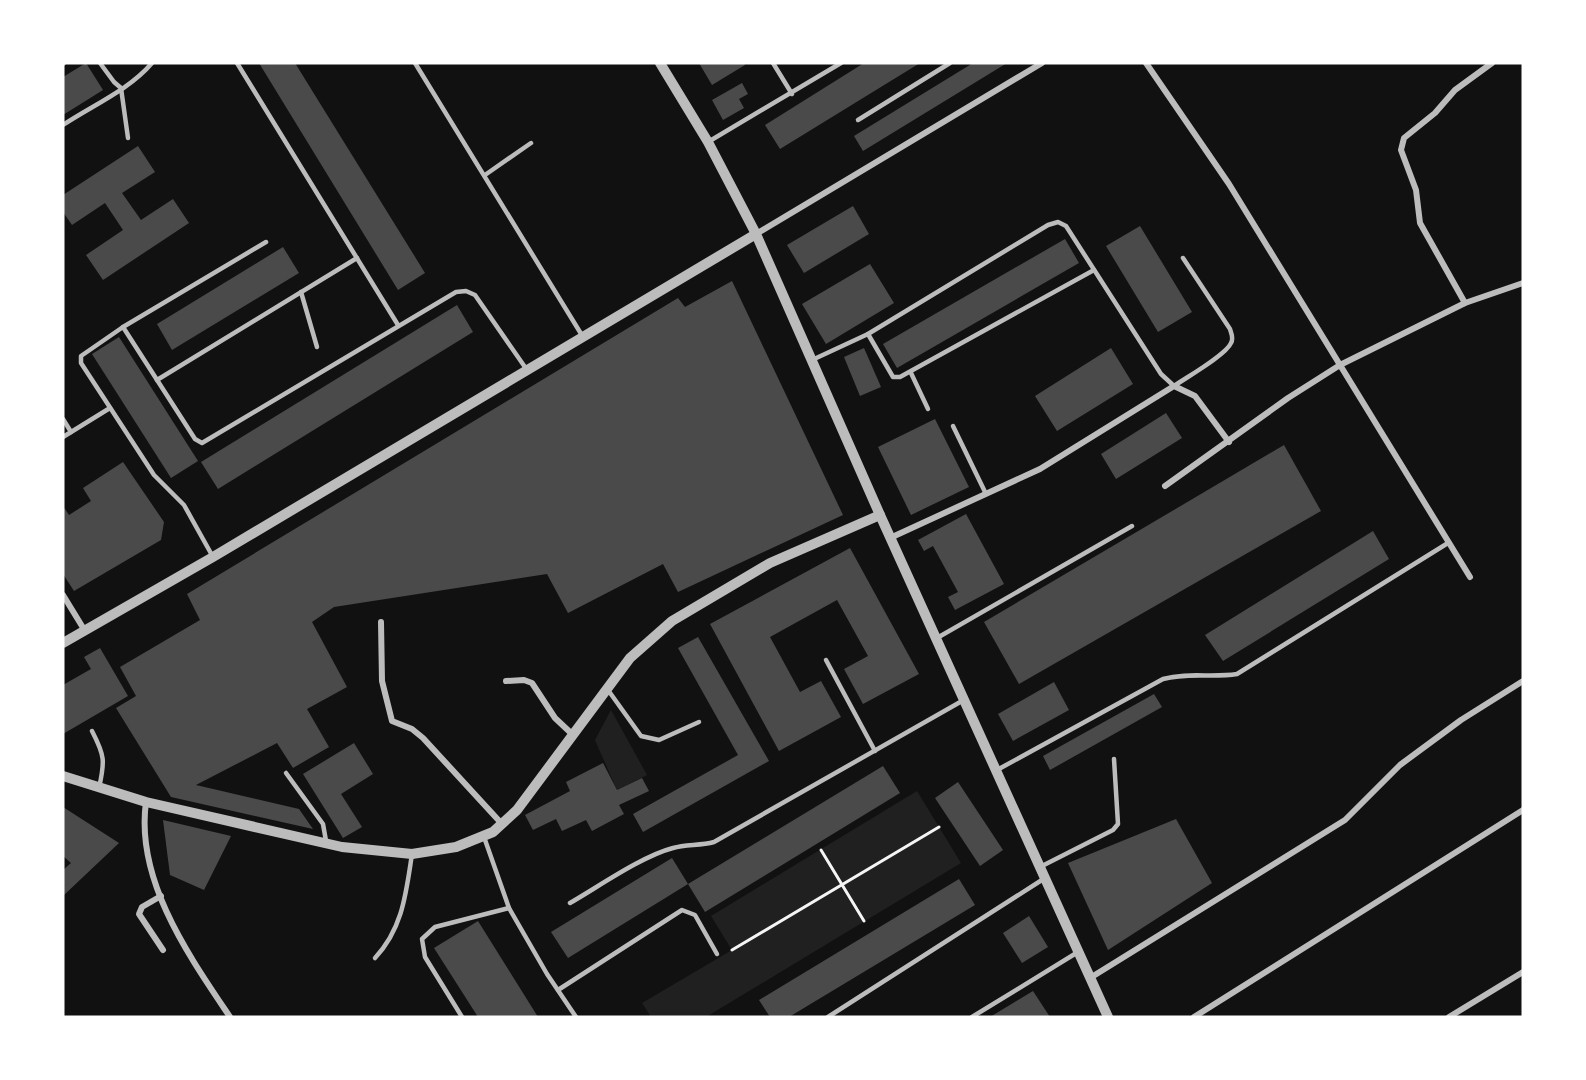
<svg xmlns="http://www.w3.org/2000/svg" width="1586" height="1080" viewBox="0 0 1586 1080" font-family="'DM Sans',sans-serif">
<rect width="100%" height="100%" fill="#111"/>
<g fill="#202020">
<polygon points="611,710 647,775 617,790 595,740"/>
<polygon points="917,791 961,863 706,1017 651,1017 642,1003 732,950 711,916"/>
</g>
<g fill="#4a4a4a">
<polygon points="86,63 103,90 63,115 63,77"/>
<polygon points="259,63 295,63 425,273 398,290"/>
<polygon points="699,63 744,63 745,65 712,85"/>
<polygon points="864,63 920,63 780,149 765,125"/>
<polygon points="973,63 1007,63 863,151 854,136"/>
<polygon points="742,83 748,94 739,99 744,108 723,120 712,100"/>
<polygon points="138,146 155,172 122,193 141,220 173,199 189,223 103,280 86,255 123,230 105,203 72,225 63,212 63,195"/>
<polygon points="853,206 869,234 804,273 787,245"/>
<polygon points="1140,226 1192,312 1158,332 1106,246"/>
<polygon points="1065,239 1079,263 897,368 883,344"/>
<polygon points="283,247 299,273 172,350 157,324"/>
<polygon points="870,264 894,303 826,344 802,304"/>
<polygon points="732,281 843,515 678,592 663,564 568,613 547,574 334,607 312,622 347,687 307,709 329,747 293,768 277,743 196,785 299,809 313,829 171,797 116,708 136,696 120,667 200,620 187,594 678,298 685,307"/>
<polygon points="457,305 473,332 218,489 201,462"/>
<polygon points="119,337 198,461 171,478 92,354"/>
<polygon points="864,348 881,387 860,396 844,357"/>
<polygon points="1111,348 1133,384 1057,431 1035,396"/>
<polygon points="1166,413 1182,438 1116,479 1101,454"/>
<polygon points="935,419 969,487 911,515 878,447"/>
<polygon points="1284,445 1321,511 1019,684 984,622"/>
<polygon points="123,462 164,522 161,540 74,591 63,574 63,506 69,515 91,501 83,488"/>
<polygon points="966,514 1004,584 955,610 948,597 958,592 933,546 924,551 918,540"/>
<polygon points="1373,531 1389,559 1223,661 1205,635"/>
<polygon points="850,548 919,674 863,704 844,669 868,656 837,600 770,637 800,692 821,681 841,717 779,751 710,624"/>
<polygon points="698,637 769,761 643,832 633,814 738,755 678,648"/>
<polygon points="100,648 128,696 63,734 63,685 91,669 84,657"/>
<polygon points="1054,682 1069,710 1013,741 998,714"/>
<polygon points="1154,694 1162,707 1050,770 1043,756"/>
<polygon points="354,743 373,774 341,794 362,827 343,838 303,774"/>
<polygon points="603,763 617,790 642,778 649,791 619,805 624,814 592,831 586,820 562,831 556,819 533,830 525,815 570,791 566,782"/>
<polygon points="883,766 900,793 705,912 688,884"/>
<polygon points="958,782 1003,850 980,866 935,798"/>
<polygon points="63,807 119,843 63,896 63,870 71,863 63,856"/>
<polygon points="1176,819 1212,883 1108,950 1068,863"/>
<polygon points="163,820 231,836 204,890 170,875"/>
<polygon points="672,858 688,884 568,958 551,932"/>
<polygon points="959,879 975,905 789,1017 770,1017 759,1000"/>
<polygon points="1029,916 1048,947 1022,963 1003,933"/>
<polygon points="478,921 538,1017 478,1017 434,948"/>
<polygon points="1033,991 1050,1017 990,1017"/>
</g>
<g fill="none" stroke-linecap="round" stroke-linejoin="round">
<g stroke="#f5f5f5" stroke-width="3">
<polyline points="821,850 864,921"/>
<polyline points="732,950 939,827"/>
</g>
<g stroke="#bcbcbc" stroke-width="4.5">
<polyline points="100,63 114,82 121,88 128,138"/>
<polyline points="237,63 398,325"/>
<polyline points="415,63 583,337"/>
<polyline points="773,63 792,94"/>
<polyline points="63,64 64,63"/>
<polyline points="858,120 950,63"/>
<path d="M63,125C93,105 129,90 152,63"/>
<polyline points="708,142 841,63"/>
<polyline points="485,175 531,143"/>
<polyline points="301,292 317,347"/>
<polyline points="123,327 195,439 202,443 456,292 466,291 475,295 527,370"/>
<polyline points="868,334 893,377 900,377 1094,270"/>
<path d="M812,360L868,334L1048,225L1058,222L1066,226L1161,374L1174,386C1187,377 1226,355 1231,343C1234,338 1231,333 1230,329L1183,258"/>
<polyline points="911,373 928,409"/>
<polyline points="157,380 357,258"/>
<polyline points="63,419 71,432"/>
<polyline points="953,426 986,494"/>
<polyline points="63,437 110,408"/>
<polyline points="213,557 184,505 154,475 81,363 81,356 123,327 266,242"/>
<polyline points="937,638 1132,526"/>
<polyline points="826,660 875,751"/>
<polyline points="608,690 641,736 659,740 699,722"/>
<path d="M92,731C105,756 105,761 99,788"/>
<path d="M997,770L1163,679C1188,672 1212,678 1237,674L1448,543"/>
<polyline points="286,773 323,824 326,841"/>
<polyline points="484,837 509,908 547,974 576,1017"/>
<polyline points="1040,867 1113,830 1118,824 1114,759"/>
<path d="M570,903C598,887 642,856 673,848C686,844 700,846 714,842L962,701"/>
<path d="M375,958C403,928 406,893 412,854"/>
<polyline points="558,990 682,910 695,915 717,954"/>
<polyline points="462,1017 425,957 422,939 435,927 509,908"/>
<polyline points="828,1017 1045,878"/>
<polyline points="972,1017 1078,952"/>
</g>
<g stroke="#bcbcbc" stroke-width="6">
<polyline points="1146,63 1229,184 1470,577"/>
<polyline points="756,234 1042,63"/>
<polyline points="1465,303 1420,223 1416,190 1401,150 1404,138 1435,113 1455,90 1492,63"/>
<polyline points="1165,486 1288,398 1340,365 1465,303 1523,283"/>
<polyline points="890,538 1040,469 1174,386 1195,396 1229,442"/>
<polyline points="63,595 85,631"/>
<polyline points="381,622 382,681 392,721 412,729 423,738 502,824"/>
<polyline points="506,681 524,680 532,683 555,718 572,734"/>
<path d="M146,802C135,880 189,956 230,1017"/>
<polyline points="161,896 142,907 139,914 163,950"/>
<polyline points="1090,978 1345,820 1400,765 1461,720 1523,681"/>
<polyline points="1194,1017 1523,810"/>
<polyline points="1449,1017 1523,972"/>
</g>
<g stroke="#bcbcbc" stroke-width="10">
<polyline points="660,63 708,142 756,234 880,515 1108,1017"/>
<polyline points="63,643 213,557 756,234"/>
<polyline points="63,776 146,802 342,847 412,854 456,847 493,832 517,810 630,658 672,621 770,563 880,515"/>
</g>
</g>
<rect width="1586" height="1080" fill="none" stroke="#ffffff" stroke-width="129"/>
</svg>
